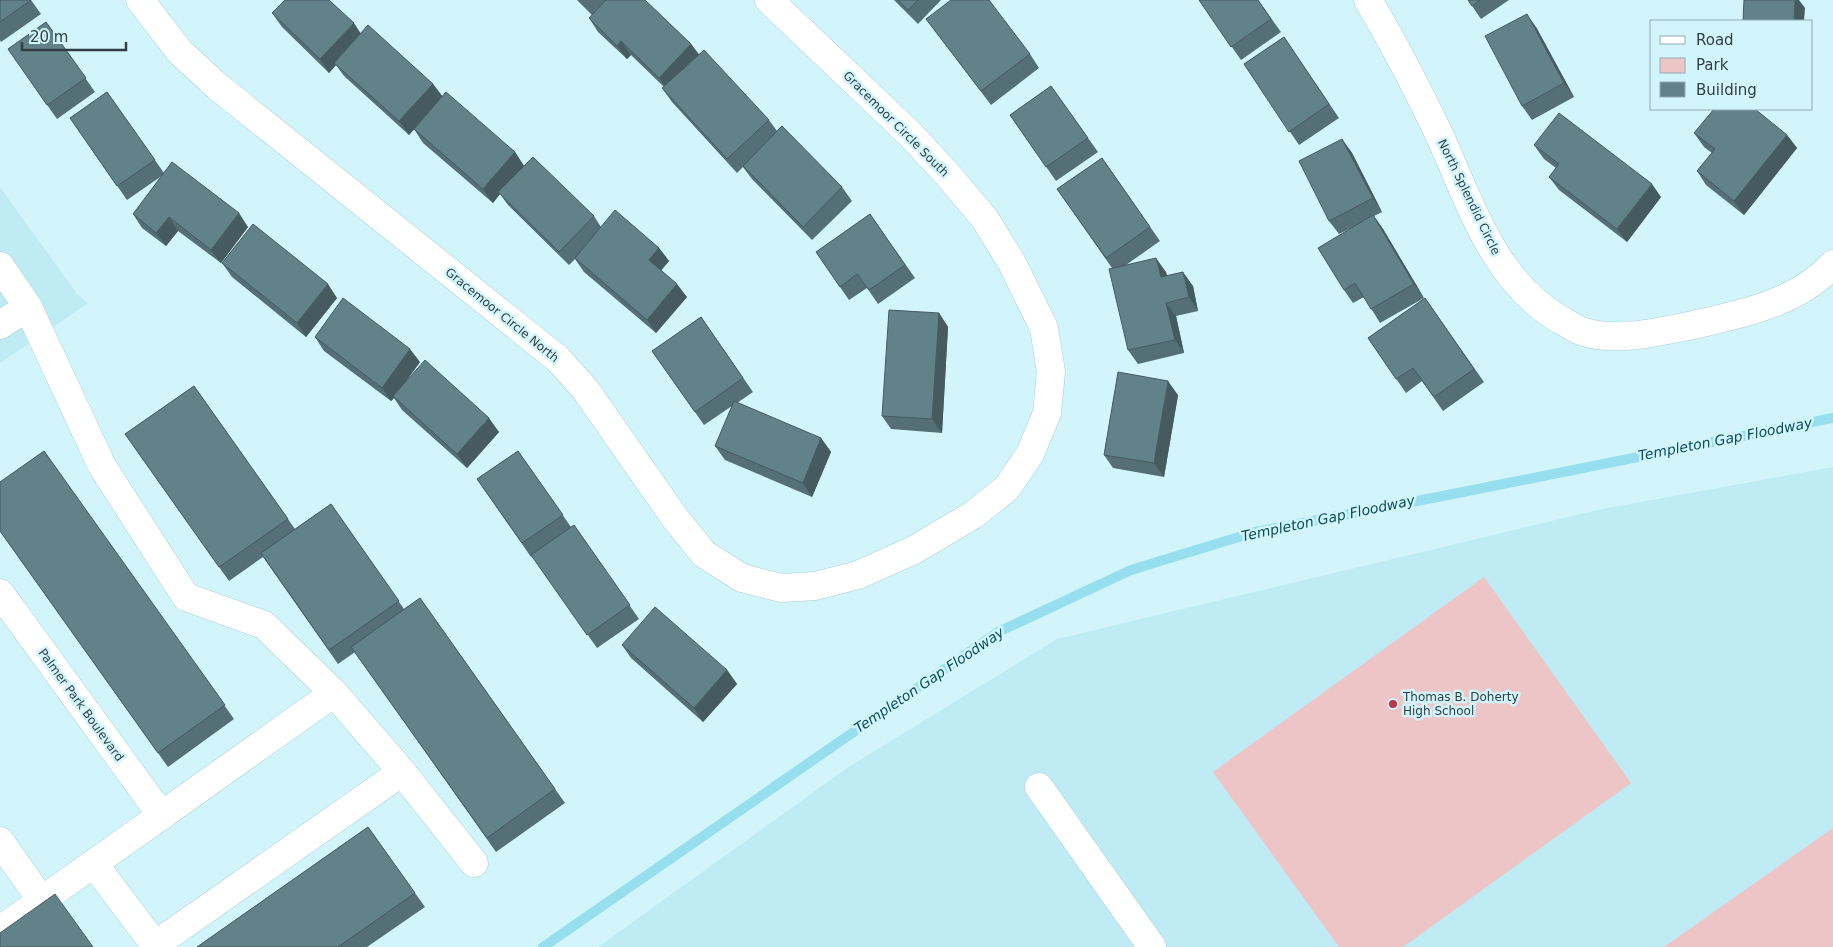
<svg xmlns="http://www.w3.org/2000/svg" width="1833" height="947" viewBox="0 0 1833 947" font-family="'DejaVu Sans',sans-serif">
<rect width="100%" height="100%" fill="#d2f5fc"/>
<g fill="#beebf4">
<polygon points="0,187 77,294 88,303 0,363"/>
<polygon points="1833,467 1833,947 598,947 847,768 1057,639 1602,509"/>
</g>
<g fill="#eec5c6">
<polygon points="1484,577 1631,783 1403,947 1339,947 1213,772"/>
<polygon points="1833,828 1833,947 1664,947"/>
</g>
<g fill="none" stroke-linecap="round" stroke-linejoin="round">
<polyline stroke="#97dfee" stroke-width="10" points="543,947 998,632 1131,570 1255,532 1448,495 1833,418"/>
<g stroke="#abcdd4" stroke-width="29">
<g id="minor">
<polyline points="140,0 180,52 217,86 558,359 585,389 675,518 704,554 742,578 781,588 815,586 858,575 914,550 973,515 1007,488 1030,454 1047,413 1051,372 1044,328 1012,263 985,219 947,174 910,134 769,0"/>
<path d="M1368,0C1393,42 1416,86 1437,130C1469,198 1492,281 1561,320C1567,323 1574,328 1581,331C1614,343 1659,332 1693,325C1742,314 1798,303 1833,264"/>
<polyline points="0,266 28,307 102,466 186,597 264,625 334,693 402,772 474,863"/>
<polyline points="0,325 28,307"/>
<polyline points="0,593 162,816"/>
<polyline points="1039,787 1152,947"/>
<polyline points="0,841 42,901"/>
<polyline points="94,864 155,945 402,772"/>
<polyline points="0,930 334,693"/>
</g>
</g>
<use href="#minor" stroke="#fff" stroke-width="28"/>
</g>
<g fill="#547076">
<polygon points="0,0 31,0 41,14 1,42 0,40"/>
<polygon points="577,0 645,0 691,44 699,55 769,120 777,131 842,187 852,201 812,240 752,179 743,167 737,173 672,102 662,88 664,87 631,55 627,59 598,32 589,18 592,15"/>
<polygon points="894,0 941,0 918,24"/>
<polygon points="1199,0 1258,0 1281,32 1241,60"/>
<polygon points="1468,0 1509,0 1481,19"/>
<polygon points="272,13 361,33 433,84 442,96 515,152 524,166 594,216 601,227 659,248 669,261 661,270 687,297 656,333 584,272 575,259 569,265 508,205 500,194 493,203 423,143 414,129 409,135 344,76 336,65 329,73 282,27"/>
<polygon points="926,19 1030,54 1039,68 991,105"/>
<polygon points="46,22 95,92 57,119 8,49"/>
<polygon points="1536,27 1574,97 1532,120 1522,106"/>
<polygon points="1284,37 1339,118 1299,145 1244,64"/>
<polygon points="1051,86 1098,152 1056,181 1010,115"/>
<polygon points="107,92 164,173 248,227 221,263 178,231 166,246 142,228 133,214 163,175 127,200 70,118"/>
<polygon points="1694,133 1787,135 1797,148 1744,215 1706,185 1697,171 1712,153 1704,147"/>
<polygon points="1342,139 1352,153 1382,212 1374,216 1383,229 1424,298 1380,323 1364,297 1353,303 1344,290 1355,226 1339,234 1329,221"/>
<polygon points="1534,145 1661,197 1627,242 1559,190 1549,177 1556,168 1544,159"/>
<polygon points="1102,158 1160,241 1126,265 1166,272 1167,276 1193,286 1198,311 1176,316 1184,353 1138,364 1128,350 1112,268 1057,189"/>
<polygon points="870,214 915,278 878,304 867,288 849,300 816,252"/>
<polygon points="222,263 337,298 306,337 232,277"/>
<polygon points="1425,298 1484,382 1443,411 1422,381 1406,393 1368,338"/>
<polygon points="939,313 948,327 942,433 891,429 882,416"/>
<polygon points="701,317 753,392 737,403 821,438 831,452 812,497 725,460 715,446 732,406 704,425 652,351"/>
<polygon points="315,337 420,362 407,380 499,432 467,468 402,410 394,398 391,401 324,351"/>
<polygon points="194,386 295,529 331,504 404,609 420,598 565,803 496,852 355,652 338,664 263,557 229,581 125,434"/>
<polygon points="1178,395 1164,477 1113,468 1104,455"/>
<polygon points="44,451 234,719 168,767 0,531"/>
<polygon points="518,451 571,527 574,525 639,619 597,648 532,556 531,557 477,479"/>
<polygon points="622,645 727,670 737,684 703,722 631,658"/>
<polygon points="368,827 425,907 367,947 197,947"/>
</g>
<g fill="#455b60">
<polygon points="1795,0 1799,0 1805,8 1804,21 1794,21"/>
<polygon points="1527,14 1536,27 1574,97 1564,83"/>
<polygon points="354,23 363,37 334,63 336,65 329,73 320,59"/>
<polygon points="621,41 631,55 627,59 617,46"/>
<polygon points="691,44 701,57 669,91 659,78"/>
<polygon points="433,84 443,97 409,135 399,121"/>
<polygon points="1787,135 1797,148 1744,215 1734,201"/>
<polygon points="1342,139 1352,153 1382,212 1373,198"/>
<polygon points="515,152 524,166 498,192 500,194 493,203 483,189"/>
<polygon points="1652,184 1661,197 1627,242 1617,229"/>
<polygon points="239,213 248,227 221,263 211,250"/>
<polygon points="1373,215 1383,229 1424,298 1414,284"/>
<polygon points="169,217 178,231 166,246 156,233"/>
<polygon points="659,248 669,261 659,273 649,260"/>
<polygon points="1156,258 1166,272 1170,291 1161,277"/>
<polygon points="1183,272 1193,286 1198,311 1189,297"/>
<polygon points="328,284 337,298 306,337 297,323"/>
<polygon points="677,284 687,297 656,333 647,320"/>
<polygon points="1166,303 1176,316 1184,353 1175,340"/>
<polygon points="939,313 948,327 942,433 932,419"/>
<polygon points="410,349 420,362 394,397 393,396 394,398 391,401 382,388"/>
<polygon points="1168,381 1178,395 1164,477 1154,463"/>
<polygon points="489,418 499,432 467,468 457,454"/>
<polygon points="821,438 831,452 812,497 803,483"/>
<polygon points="727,670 737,684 703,722 694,708"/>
</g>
<g fill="#628289" stroke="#455b60">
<polygon points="0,0 31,0 0,22"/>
<polygon points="285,0 329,0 354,23 320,59 272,13"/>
<polygon points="606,0 645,0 691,44 659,78 621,41 617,46 589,18"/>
<polygon points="898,0 918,0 908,10"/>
<polygon points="951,0 989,0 1030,54 981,91 926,19"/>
<polygon points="1199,0 1258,0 1271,19 1231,47"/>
<polygon points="1468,0 1480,0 1472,6"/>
<polygon points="1744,0 1795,0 1794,21 1743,21"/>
<polygon points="1527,14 1564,83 1522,106 1485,36"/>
<polygon points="46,22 86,78 47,105 8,49"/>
<polygon points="368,25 433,84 399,121 334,63"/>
<polygon points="1284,37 1329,104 1289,132 1244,64"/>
<polygon points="704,50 769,120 727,159 662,88"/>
<polygon points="1051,86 1088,138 1046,167 1010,115"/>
<polygon points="107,92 155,160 117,186 70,118"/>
<polygon points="446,92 515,152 483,189 414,129"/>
<polygon points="1714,109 1755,109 1787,135 1734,201 1697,171 1715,149 1694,133"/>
<polygon points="1559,113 1652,184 1617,229 1549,177 1559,164 1534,145"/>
<polygon points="782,126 842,187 803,227 743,166"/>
<polygon points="1342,139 1373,198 1329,221 1299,161"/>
<polygon points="533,157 594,216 559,252 498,192"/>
<polygon points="1102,158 1150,227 1106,258 1057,189"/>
<polygon points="172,162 239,213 211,250 169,217 156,233 133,214"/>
<polygon points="615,210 659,248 649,260 677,284 647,320 575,258"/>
<polygon points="870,214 905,265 869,290 857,274 840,287 816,252"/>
<polygon points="1373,215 1414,284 1371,309 1355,283 1344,290 1318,248"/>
<polygon points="253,224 328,284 297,323 222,263"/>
<polygon points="1156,258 1161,277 1183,272 1189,297 1166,303 1175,340 1128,350 1109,269"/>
<polygon points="343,298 410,349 382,388 315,337"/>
<polygon points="1425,298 1474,369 1434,397 1413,368 1396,379 1368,338"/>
<polygon points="889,310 939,313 932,419 882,416"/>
<polygon points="701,317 743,378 695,412 652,351"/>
<polygon points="425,360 489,418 457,454 393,396"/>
<polygon points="1118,372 1168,381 1154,463 1104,455"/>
<polygon points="194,386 288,519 219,567 125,434"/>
<polygon points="734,401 821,438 803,483 715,446"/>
<polygon points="44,451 225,705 158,753 0,531 0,482"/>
<polygon points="518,451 563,515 522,543 477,479"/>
<polygon points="331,504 399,601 329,650 261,553"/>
<polygon points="574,525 630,605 587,635 531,555"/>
<polygon points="420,598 555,789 487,838 351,647"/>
<polygon points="655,607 727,670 694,708 622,645"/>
<polygon points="368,827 415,893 338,947 197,947"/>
<polygon points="55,894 93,947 0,947 0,933"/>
</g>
<circle fill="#c3334a" stroke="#d2f5fc" stroke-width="2" cx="1393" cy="704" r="5"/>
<g text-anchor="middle" stroke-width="5" stroke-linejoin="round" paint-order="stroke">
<g font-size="12" fill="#313f42" stroke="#d2f5fc">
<text transform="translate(896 124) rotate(45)" y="4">Gracemoor Circle South</text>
<text transform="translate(1469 197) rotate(64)" y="4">North Splendid Circle</text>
<text transform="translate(502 315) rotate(39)" y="4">Gracemoor Circle North</text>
<text transform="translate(81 705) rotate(54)" y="4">Palmer Park Boulevard</text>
</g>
<g font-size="12" fill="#313f42" stroke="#d2f5fc" text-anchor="start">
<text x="1403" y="701">Thomas B. Doherty<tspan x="1403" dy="14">High School</tspan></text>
</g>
<g font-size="14" font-style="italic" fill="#0c4c57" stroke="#d2f5fc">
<text transform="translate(1725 439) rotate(-11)" y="5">Templeton Gap Floodway</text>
<text transform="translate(1328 518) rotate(-12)" y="5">Templeton Gap Floodway</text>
<text transform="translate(929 680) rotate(-34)" y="5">Templeton Gap Floodway</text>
</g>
</g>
<rect x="1650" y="20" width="162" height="90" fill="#d2f5fc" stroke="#92acb2"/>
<rect x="1660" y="36" width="25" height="8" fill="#ffffff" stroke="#92acb2"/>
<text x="1696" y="45" font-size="15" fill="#313f42">Road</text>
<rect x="1660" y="58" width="25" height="15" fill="#eec5c6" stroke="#92acb2"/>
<text x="1696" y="70" font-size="15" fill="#313f42">Park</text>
<rect x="1660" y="82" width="25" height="15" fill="#628289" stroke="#92acb2"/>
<text x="1696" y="95" font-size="15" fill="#313f42">Building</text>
<path d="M22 42v8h104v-8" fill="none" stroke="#313f42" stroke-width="2.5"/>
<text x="30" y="42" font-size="15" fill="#313f42" stroke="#d2f5fc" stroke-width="4" paint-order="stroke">20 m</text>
</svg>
